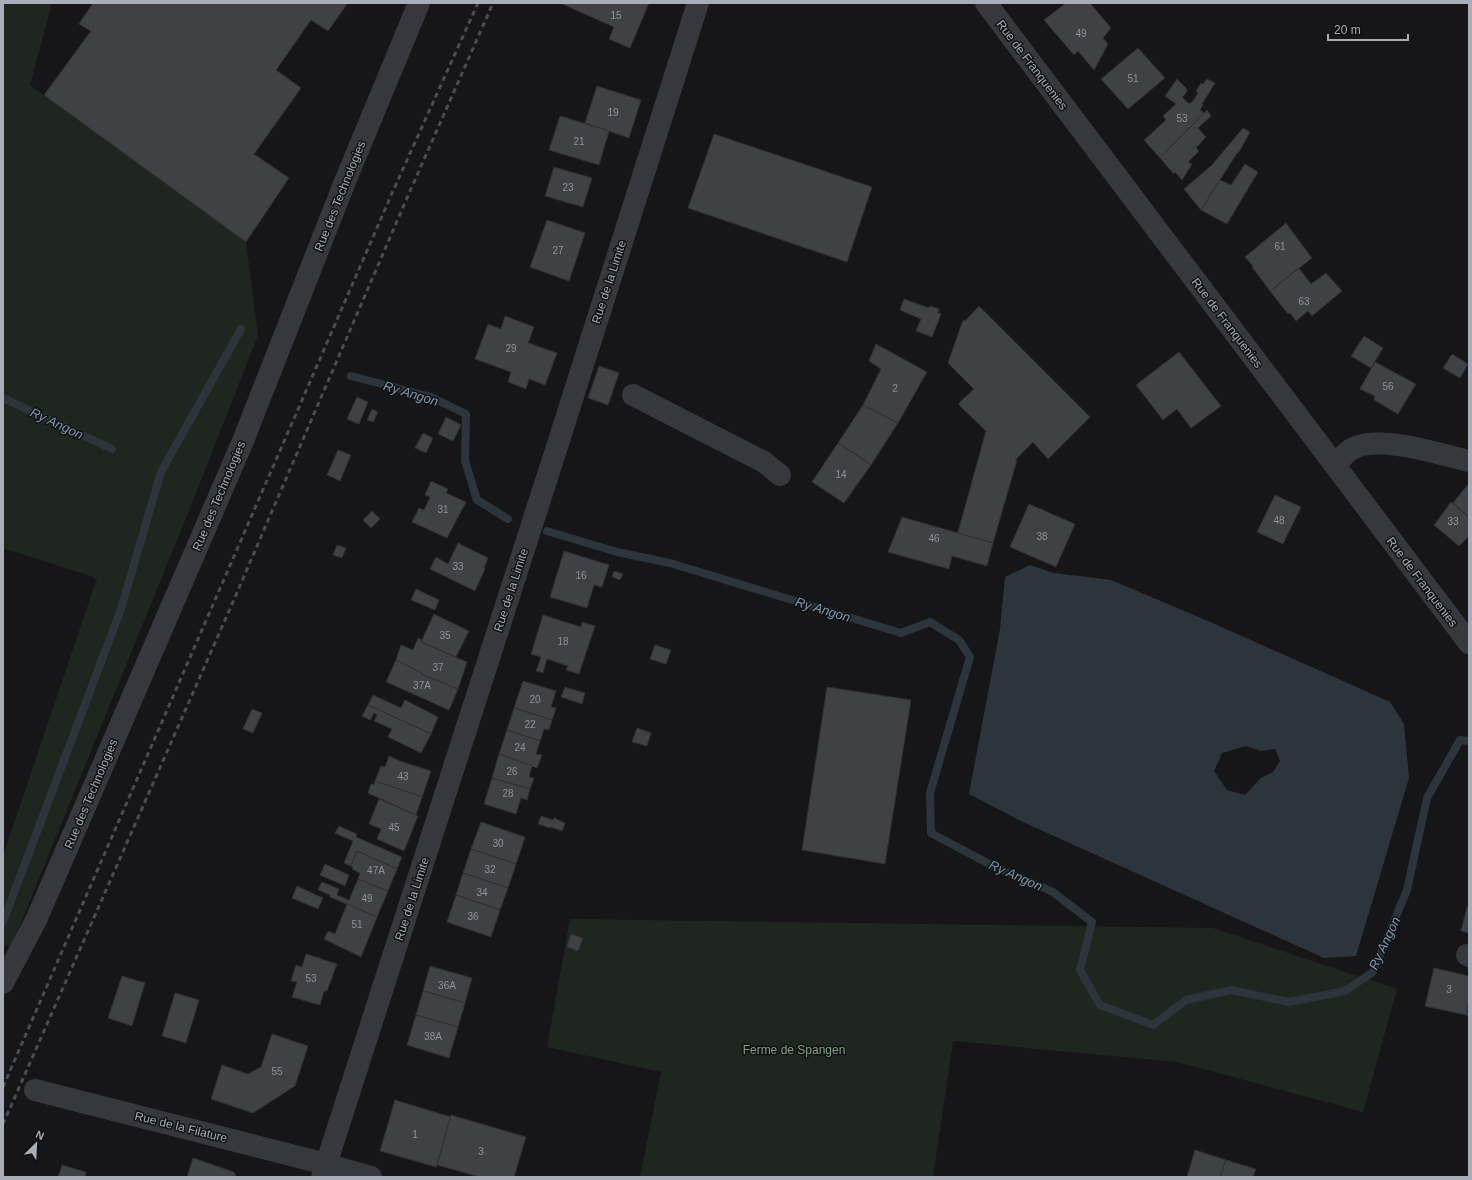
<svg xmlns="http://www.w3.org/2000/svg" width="1472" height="1180" viewBox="0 0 1472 1180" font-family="Arial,sans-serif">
<rect width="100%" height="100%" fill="#161618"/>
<g fill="#1e261f">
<polygon points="3,3 52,3 30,85 246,242 258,335 191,506 11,947 3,944 3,856 97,578 3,548"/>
<polygon points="570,919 1213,928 1397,989 1363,1112 1177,1062 953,1041 933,1177 640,1177 661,1072 547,1047"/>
</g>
<path fill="#2c353c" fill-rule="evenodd" d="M1030,565L1054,573L1111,580L1208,621L1390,702L1404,724L1409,778L1356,956L1324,958L1023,822L969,794L1000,629L1005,577ZM1246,746L1261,751L1275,749L1280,761L1273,772L1261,778L1245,795L1227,790L1214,771L1222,753Z"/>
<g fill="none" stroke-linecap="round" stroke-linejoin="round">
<g stroke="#2c353c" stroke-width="8">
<polyline points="351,376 431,397 466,414 465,461 477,500 508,519"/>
<polyline points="3,398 112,449"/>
<polyline points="547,531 617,552 670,563 901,633 930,622 959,640 970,657 930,793 931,833 993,866 1053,892 1092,922 1080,970 1100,1005 1153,1025 1186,1000 1231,990 1289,1002 1345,991 1373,972 1407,890 1427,798 1460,740 1469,741"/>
<polyline points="3,922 121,609 161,472 241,329"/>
</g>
</g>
<g fill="#404145" stroke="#303034">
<polygon points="93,3 348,3 328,31 311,20 276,70 301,88 254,154 289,178 246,242 44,95 91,31 79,24"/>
<polygon points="560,3 649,3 630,48 609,39 614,27"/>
<polygon points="1066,3 1090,3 1111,28 1103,38 1108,44 1094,70 1078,51 1074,55 1044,20"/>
<polygon points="1138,48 1165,78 1128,109 1101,79"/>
<polygon points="1177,79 1186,88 1187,92 1182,97 1189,104 1193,101 1198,93 1196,91 1201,83 1203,84 1207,79 1215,83 1202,104 1203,105 1200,110 1204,113 1160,158 1144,140 1166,120 1163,116 1176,104 1165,96"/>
<polygon points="597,86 641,100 629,138 585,123"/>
<polygon points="1207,110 1211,116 1198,128 1206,137 1196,148 1199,151 1188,162 1192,164 1182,180 1175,172 1174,174 1160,158"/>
<polygon points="560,116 609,131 599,165 549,150"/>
<polygon points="1243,128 1250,132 1239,152 1237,153 1201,210 1184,189 1212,165"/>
<polygon points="714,134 872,187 847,262 688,208"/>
<polygon points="1245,164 1258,172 1227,224 1201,210 1220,180 1231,185"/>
<polygon points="554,167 592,178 583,207 545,196"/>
<polygon points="547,220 585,233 569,281 530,267"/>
<polygon points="1286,223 1312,258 1270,291 1252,267 1253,266 1245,257"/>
<polygon points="1299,268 1311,284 1326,273 1342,291 1312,316 1308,311 1296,321 1290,313 1288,314 1270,291"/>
<polygon points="904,299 929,308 930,306 939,309 938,313 941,314 932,337 916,331 921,319 900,310"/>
<polygon points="979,306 1090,417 1048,459 1033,442 1015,460 1017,460 993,543 956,533 958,532 986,431 958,404 974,389 948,363 963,320 965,321"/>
<polygon points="505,316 534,327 528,343 557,353 545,385 529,379 526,389 508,382 511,372 475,359 488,324 501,329"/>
<polygon points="1364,336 1383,348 1371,368 1351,356"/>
<polygon points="876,344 927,372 898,423 863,405 881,369 869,361"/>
<polygon points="1179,352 1221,406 1191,428 1177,409 1163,420 1136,385"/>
<polygon points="1452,354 1468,364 1460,378 1443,368"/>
<polygon points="1375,362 1416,384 1398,414 1374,400 1375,396 1360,389"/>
<polygon points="599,366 619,373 608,405 588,398"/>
<polygon points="357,397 368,402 359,424 347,419"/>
<polygon points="863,405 898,423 871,465 838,443"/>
<polygon points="372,409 378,412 373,422 367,420"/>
<polygon points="446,417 461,425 453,441 438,434"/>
<polygon points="423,433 433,438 426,453 415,448"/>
<polygon points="838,443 871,465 844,503 812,482"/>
<polygon points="338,450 351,455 340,481 327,475"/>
<polygon points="431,481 448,489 446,493 466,502 447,538 412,522 419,508 424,510 430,497 425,495"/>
<polygon points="1469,483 1469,517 1453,503"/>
<polygon points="1275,495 1301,507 1283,544 1257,532"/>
<polygon points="1451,502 1469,517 1469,536 1459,546 1434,525"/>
<polygon points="1029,504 1075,524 1056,567 1010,547"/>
<polygon points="372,511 380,519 371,528 363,520"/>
<polygon points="902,517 993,543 987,566 952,556 949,569 888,552"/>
<polygon points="458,543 488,558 484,568 485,569 475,591 430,569 436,557 448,564"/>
<polygon points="337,545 346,548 342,558 333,555"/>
<polygon points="564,551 609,565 602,587 594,585 587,608 550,597"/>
<polygon points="614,571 623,574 620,580 612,577"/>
<polygon points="416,589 439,600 435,610 411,600"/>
<polygon points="434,614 469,631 456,657 421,642"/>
<polygon points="543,615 581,627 582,622 595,626 579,674 566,670 568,666 547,659 543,673 536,671 541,657 531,654"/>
<polygon points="418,638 422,640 421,642 467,662 458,689 421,674 422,673 396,660 401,645 413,650"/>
<polygon points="655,645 671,650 666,664 650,659"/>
<polygon points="396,660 422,673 421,674 458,689 449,710 386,682"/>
<polygon points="523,681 556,691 551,707 556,708 552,720 514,708"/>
<polygon points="565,687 585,693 582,704 561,697"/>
<polygon points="827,687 911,700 885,864 802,850"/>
<polygon points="373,695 401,708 405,700 438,717 431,734 368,705"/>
<polygon points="368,705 431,734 421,753 388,737 392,729 374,721 377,715 374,713 370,720 362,716"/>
<polygon points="514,708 552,720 549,730 544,729 540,741 507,730"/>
<polygon points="252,709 262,713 253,733 243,729"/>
<polygon points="637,728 651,733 647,746 632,742"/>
<polygon points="507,730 540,741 536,754 542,755 537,768 499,754"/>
<polygon points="499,754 532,766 529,777 534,778 530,789 492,778"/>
<polygon points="389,756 400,761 431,771 422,797 375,781 381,766 385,767"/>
<polygon points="492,778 530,789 527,800 521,798 516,814 484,804"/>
<polygon points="375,781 422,797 416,815 368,793 371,784 374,785"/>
<polygon points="379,799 418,816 404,851 377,839 381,829 369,824"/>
<polygon points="541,816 553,820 554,818 565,823 562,831 551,827 550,828 538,824"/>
<polygon points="481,822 525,837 516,864 471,849"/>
<polygon points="339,826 357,834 356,837 402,857 397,869 357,851 351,866 344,863 353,841 335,833"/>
<polygon points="471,849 516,864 508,888 463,873"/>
<polygon points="357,851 397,869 388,891 358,879 360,873 352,869 353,867 351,866"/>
<polygon points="325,864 349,875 345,886 320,875"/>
<polygon points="463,873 508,888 500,910 456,895"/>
<polygon points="358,879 388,891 377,917 330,897 330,895 318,890 322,882 339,889 337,895 349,900"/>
<polygon points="297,886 323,898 318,909 292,898"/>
<polygon points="456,895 500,910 491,937 447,922"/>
<polygon points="347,904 377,917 361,957 324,939 328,931 335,934"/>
<polygon points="1467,907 1469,908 1469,933 1461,931"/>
<polygon points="571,934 583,938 578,951 567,947"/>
<polygon points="306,954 337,964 327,991 324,991 320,1005 292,997 297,982 291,981 296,965 302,967"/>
<polygon points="430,966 472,978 465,1003 423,991"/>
<polygon points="1434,968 1469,976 1469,1001 1466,1015 1425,1006"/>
<polygon points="122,976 145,983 132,1026 108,1018"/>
<polygon points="423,991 465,1003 458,1027 416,1015"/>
<polygon points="175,993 199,1000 186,1043 162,1036"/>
<polygon points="1469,1001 1469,1016 1466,1015"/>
<polygon points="416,1015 458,1027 449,1058 407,1045"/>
<polygon points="272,1034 308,1046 295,1086 253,1113 211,1099 222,1065 248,1074 261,1067"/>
<polygon points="395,1100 451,1117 436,1167 380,1151"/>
<polygon points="451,1115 526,1137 514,1177 480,1177 437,1165"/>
<polygon points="1195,1150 1226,1160 1220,1177 1187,1177"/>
<polygon points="193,1158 234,1172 236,1177 187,1177"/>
<polygon points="1226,1160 1256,1169 1253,1177 1220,1177"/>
<polygon points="62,1165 86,1172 85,1177 58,1177"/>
</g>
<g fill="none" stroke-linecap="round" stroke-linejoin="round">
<g stroke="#37383d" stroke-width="22">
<polyline points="986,3 1469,643"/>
<polyline points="633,395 764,462 780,475"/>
<path d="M1335,465C1341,459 1347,450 1356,447C1383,436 1440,454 1469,461"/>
<polyline points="1467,955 1469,956"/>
<polyline points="3,983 37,918 243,441 344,184 419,3"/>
<polyline points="35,1090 326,1164 371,1177"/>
<polyline points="322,1177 555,453 698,3"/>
</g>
<g stroke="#4a4c52" stroke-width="3" stroke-dasharray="5 4" stroke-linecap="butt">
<polyline points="3,1087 393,191 478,3"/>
<polyline points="3,1124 229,611 407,198 493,3"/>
</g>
</g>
<g text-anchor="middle" stroke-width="3" stroke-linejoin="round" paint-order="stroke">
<g font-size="10" fill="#8e929b">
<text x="616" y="19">15</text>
<text x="1081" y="37">49</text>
<text x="1133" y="82">51</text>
<text x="613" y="116">19</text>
<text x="1182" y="122">53</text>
<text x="579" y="145">21</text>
<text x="568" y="191">23</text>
<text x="1280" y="250">61</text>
<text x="558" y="254">27</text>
<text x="1304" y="305">63</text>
<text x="511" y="352">29</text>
<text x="1388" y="390">56</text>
<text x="895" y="392">2</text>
<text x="841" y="478">14</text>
<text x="443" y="513">31</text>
<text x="1279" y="524">48</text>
<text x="1453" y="525">33</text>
<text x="1042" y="540">38</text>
<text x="934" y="542">46</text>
<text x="458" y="570">33</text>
<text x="581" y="579">16</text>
<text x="445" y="639">35</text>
<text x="563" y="645">18</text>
<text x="438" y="671">37</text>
<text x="422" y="689">37A</text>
<text x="535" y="703">20</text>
<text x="530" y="728">22</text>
<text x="520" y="751">24</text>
<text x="512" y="775">26</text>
<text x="403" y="780">43</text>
<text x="508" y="797">28</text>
<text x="394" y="831">45</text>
<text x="498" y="847">30</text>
<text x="490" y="873">32</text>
<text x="376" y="874">47A</text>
<text x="482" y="896">34</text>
<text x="367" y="902">49</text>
<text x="473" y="920">36</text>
<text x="357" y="928">51</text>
<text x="311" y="982">53</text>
<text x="447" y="989">36A</text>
<text x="1449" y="993">3</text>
<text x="433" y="1040">38A</text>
<text x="277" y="1075">55</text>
<text x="415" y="1138">1</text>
<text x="481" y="1155">3</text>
</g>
<g font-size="12" fill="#a8adb8" stroke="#111113">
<text transform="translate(1032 65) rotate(53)" y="4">Rue de Franquenies</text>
<text transform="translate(340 196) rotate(-68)" y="4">Rue des Technologies</text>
<text transform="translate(609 282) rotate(-72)" y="4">Rue de la Limite</text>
<text transform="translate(1227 323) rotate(53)" y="4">Rue de Franquenies</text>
<text transform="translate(219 496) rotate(-67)" y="4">Rue des Technologies</text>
<text transform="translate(1422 582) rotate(53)" y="4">Rue de Franquenies</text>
<text transform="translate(511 590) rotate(-72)" y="4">Rue de la Limite</text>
<text transform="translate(91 794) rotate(-67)" y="4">Rue des Technologies</text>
<text transform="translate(412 899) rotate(-72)" y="4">Rue de la Limite</text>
<text transform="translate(181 1127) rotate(14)" y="4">Rue de la Filature</text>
</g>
<g font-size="12" fill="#7fa381" stroke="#111113">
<text x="794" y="1054">Ferme de Spangen</text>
</g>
<g font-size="13" font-style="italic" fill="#7f9bb3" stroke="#111113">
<text transform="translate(411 393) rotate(17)" y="5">Ry Angon</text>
<text transform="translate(57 423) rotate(25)" y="5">Ry Angon</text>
<text transform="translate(823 609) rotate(17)" y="5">Ry Angon</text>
<text transform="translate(1016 875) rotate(24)" y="5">Ry Angon</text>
<text transform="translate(1384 943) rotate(-65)" y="5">Ry Angon</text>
</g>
</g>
<rect width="1472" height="1180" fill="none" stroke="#a8adb8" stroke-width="8"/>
<g transform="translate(36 1144) rotate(24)" stroke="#111113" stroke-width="3" paint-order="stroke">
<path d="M0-3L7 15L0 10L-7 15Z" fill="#a8adb8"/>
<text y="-6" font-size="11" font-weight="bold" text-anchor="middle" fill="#a8adb8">N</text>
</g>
<path d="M1328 34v6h80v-6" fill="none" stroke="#a8adb8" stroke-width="2"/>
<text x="1334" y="34" font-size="12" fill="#a8adb8" stroke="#111113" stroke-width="3" paint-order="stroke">20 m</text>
</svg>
